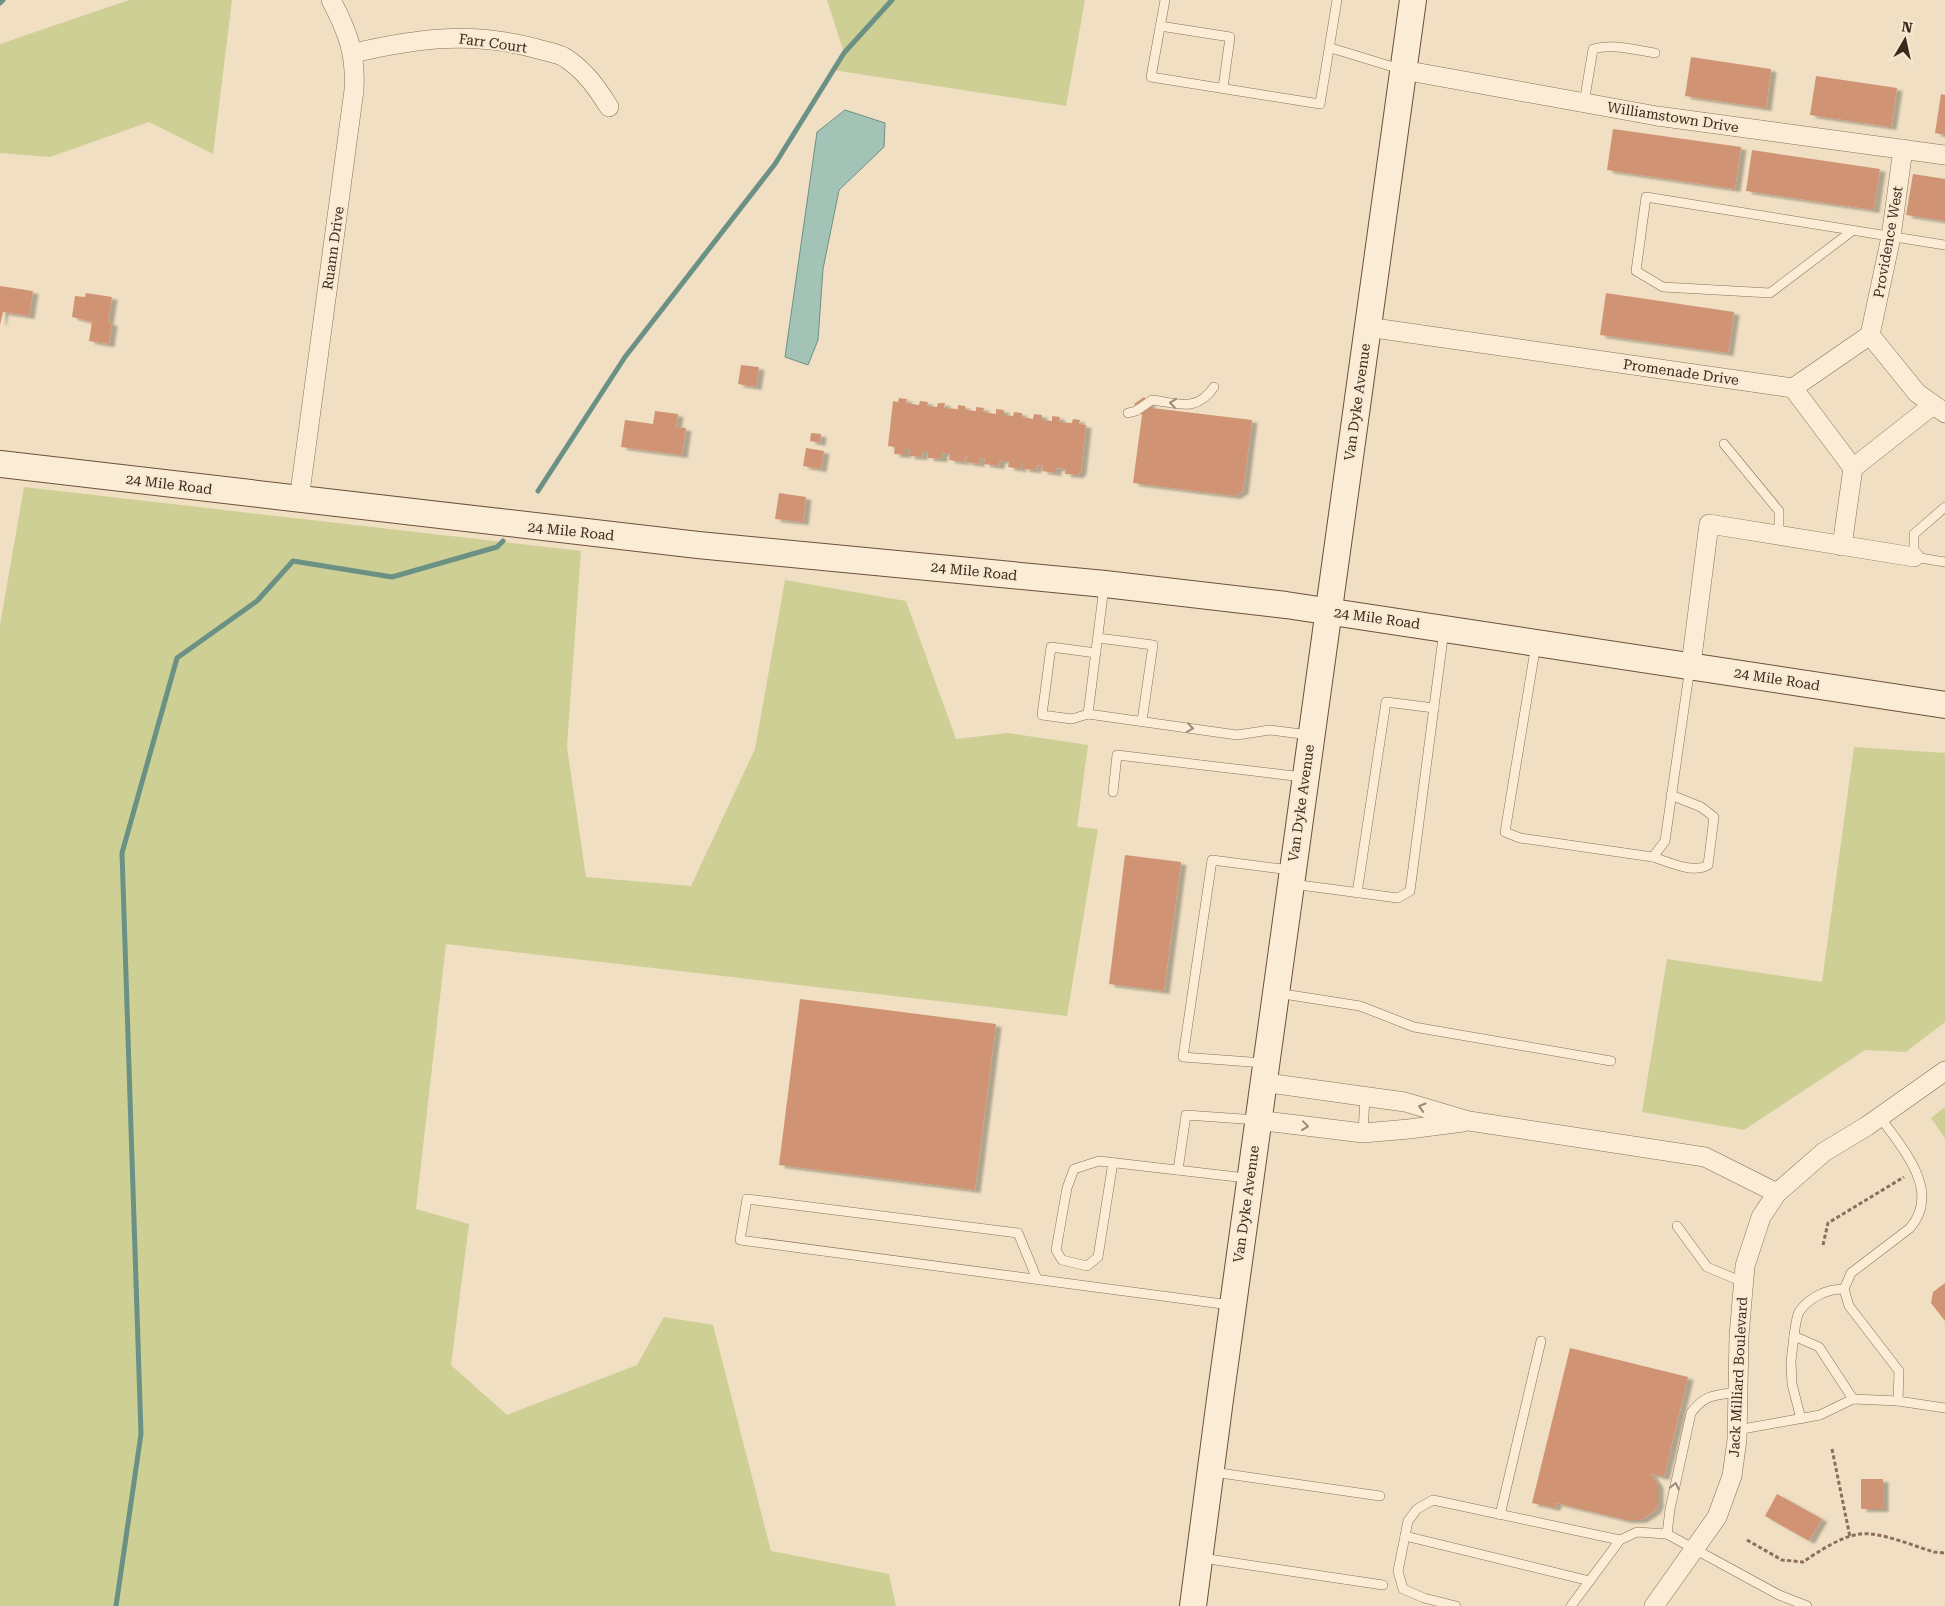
<svg xmlns="http://www.w3.org/2000/svg" width="1945" height="1606" viewBox="0 0 1945 1606" font-family="'Roboto Serif',serif">
<defs>
<filter id="shadow"><feDropShadow dx="5.5" dy="3" stdDeviation="1" flood-color="#0004"/></filter>
</defs>
<rect width="100%" height="100%" fill="#f0dfc2"/>
<g fill="#cdcf95">
<polygon points="129,0 232,0 213,154 149,122 50,157 0,153 0,44"/>
<polygon points="827,0 1085,0 1066,106 833,70 844,53"/>
<polygon points="24,487 581,551 567,747 586,877 691,886 755,749 785,580 906,601 956,739 1008,733 1088,745 1077,827 1098,829 1067,1016 446,944 416,1209 469,1224 451,1365 507,1415 637,1365 664,1317 713,1325 771,1551 889,1574 896,1606 0,1606 0,625"/>
<polygon points="1854,747 1945,753 1945,1022 1906,1052 1865,1050 1744,1130 1642,1112 1667,959 1822,982"/>
<polygon points="1945,1107 1945,1138 1931,1118"/>
</g>
<polygon fill="#a4c3b7" stroke="#6b9185" points="845,110 885,123 884,147 839,190 823,269 818,340 808,365 785,357 817,132"/>
<g fill="none" stroke-linecap="round" stroke-linejoin="round">
<g stroke="#6b9185" stroke-width="5">
<polyline points="0,3 3,0"/>
<polyline points="538,491 625,357 775,164 844,53 892,0"/>
<polyline points="116,1606 141,1434 122,853 177,658 257,601 293,561 392,577 497,547 503,541"/>
</g>
</g>
<g fill="#d09475" filter="url(#shadow)">
<polygon points="1691,57 1771,69 1766,108 1685,96"/>
<polygon points="1816,76 1897,88 1891,127 1810,115"/>
<polygon points="1941,94 1945,95 1945,135 1935,133"/>
<polygon points="1613,129 1741,147 1735,189 1607,170"/>
<polygon points="1752,150 1880,169 1874,210 1746,191"/>
<polygon points="1913,174 1945,179 1945,221 1906,215"/>
<polygon points="0,286 33,291 29,316 3,312 0,325"/>
<polygon points="86,293 112,297 108,322 112,323 109,344 89,341 92,322 72,317 75,296 85,297"/>
<polygon points="1606,293 1734,312 1728,353 1600,335"/>
<polygon points="741,365 759,367 756,387 738,384"/>
<polygon points="1144,397 1152,408 1252,420 1243,491 1235,496 1133,483 1142,415 1134,404"/>
<polygon points="899,398 907,399 906,403 919,405 920,401 928,402 927,406 937,407 938,403 945,403 944,408 958,409 958,405 965,406 965,410 976,411 976,407 984,408 983,412 996,414 996,409 1004,410 1004,415 1013,416 1014,412 1022,413 1022,417 1033,419 1034,414 1042,415 1042,420 1052,421 1052,416 1060,417 1059,422 1072,423 1073,419 1080,420 1079,424 1086,425 1081,471 1078,475 1065,474 1066,469 1056,468 1056,473 1042,471 1043,466 1037,465 1036,470 1024,469 1024,463 1022,463 1021,469 1008,467 1009,462 1000,460 999,466 984,464 985,459 980,458 979,464 966,462 967,456 965,456 964,462 949,460 950,454 942,453 942,459 928,458 928,451 923,451 922,457 909,456 910,449 906,449 906,455 894,454 895,447 888,446 893,401 898,402"/>
<polygon points="655,411 678,414 676,427 686,428 682,455 621,447 625,420 653,424"/>
<polygon points="811,433 821,434 820,443 810,441"/>
<polygon points="806,448 824,451 821,469 803,466"/>
<polygon points="779,493 806,497 803,522 775,519"/>
<polygon points="1125,855 1181,862 1164,991 1109,984"/>
<polygon points="800,999 996,1024 975,1190 779,1165"/>
<polygon points="1945,1283 1945,1321 1931,1303 1933,1292"/>
<polygon points="1570,1348 1688,1377 1664,1477 1651,1474 1658,1485 1658,1505 1655,1511 1641,1520 1626,1520 1556,1503 1555,1508 1532,1503"/>
<rect x="1861" y="1479" width="22" height="30"/>
<polygon points="1777,1494 1822,1519 1809,1541 1765,1516"/>
</g>
<g fill="none" stroke-linecap="round" stroke-linejoin="round">
<g stroke="#8b6f58" stroke-width="10">
<g id="lane">
<polyline points="1165,0 1151,77 1320,104 1337,0"/>
<polyline points="1160,26 1230,37 1223,88"/>
<polyline points="1331,48 1400,69"/>
<path d="M1584,103L1593,49C1612,43 1635,50 1655,53"/>
<polyline points="1852,231 1770,293 1663,287 1636,271 1646,197 1945,245"/>
<path d="M1128,413L1136,411L1152,400C1178,403 1196,413 1214,387"/>
<polyline points="1724,444 1779,511 1779,536"/>
<polyline points="1945,507 1914,534 1914,557 1945,562"/>
<polyline points="1104,587 1088,714 1237,735 1270,730 1309,735"/>
<polyline points="1098,638 1153,645 1142,721"/>
<polyline points="1536,644 1505,832 1520,838 1653,857 1665,841 1690,667"/>
<polyline points="1088,714 1072,719 1042,715 1051,647 1096,653"/>
<polyline points="1113,792 1117,755 1303,777"/>
<path d="M1653,857C1669,862 1693,874 1708,865L1714,817L1701,807L1671,795"/>
<polyline points="1292,884 1398,898 1410,891 1444,630"/>
<polyline points="1357,893 1386,702 1434,708"/>
<polyline points="1277,993 1360,1006 1414,1027 1611,1061"/>
<polyline points="1264,1063 1183,1057 1212,860 1290,870"/>
<path d="M1880,1117C1902,1148 1942,1191 1910,1228L1851,1273L1844,1289L1849,1306L1899,1371L1898,1401L1945,1408"/>
<polyline points="1363,1133 1365,1097"/>
<polyline points="1113,1162 1098,1257 1087,1266 1062,1260 1056,1250 1067,1188 1074,1169 1099,1161 1246,1178"/>
<polyline points="1178,1170 1186,1115 1257,1120"/>
<polyline points="1677,1226 1707,1267 1743,1282"/>
<polyline points="1037,1279 1018,1233 747,1199 740,1240 1230,1305"/>
<path d="M1844,1289C1827,1289 1809,1297 1799,1312C1796,1318 1795,1329 1794,1336L1819,1347L1853,1399"/>
<polyline points="1794,1336 1791,1361 1792,1384 1801,1419"/>
<polyline points="1737,1430 1820,1415 1853,1399 1898,1401"/>
<polyline points="1213,1472 1380,1496"/>
<polyline points="1500,1515 1541,1341"/>
<path d="M1667,1534L1670,1509L1691,1413C1705,1394 1716,1395 1738,1392"/>
<polyline points="1405,1536 1590,1581"/>
<polyline points="1202,1558 1383,1585"/>
<polyline points="1456,1606 1424,1598 1403,1589 1398,1571 1408,1521 1417,1509 1433,1500 1620,1540"/>
<polyline points="1571,1606 1620,1540 1637,1532 1667,1534 1779,1595 1807,1606"/>
</g>
</g>
<g stroke="#8b6f58" stroke-width="20">
<g id="street">
<path d="M354,53C418,38 473,31 538,49C547,52 560,53 567,59C586,72 597,88 609,107"/>
<polyline points="1403,70 1657,116 1945,155"/>
<polyline points="1367,327 1793,388 1870,335 1917,393 1945,413"/>
<polyline points="1870,335 1891,237 1903,149"/>
<polyline points="1793,388 1853,468 1933,405"/>
<path d="M299,500L354,90C356,54 348,32 331,0"/>
<polyline points="1842,546 1853,468"/>
<polyline points="1691,665 1709,524 1914,557"/>
<polyline points="1261,1082 1405,1102 1469,1121 1705,1157 1777,1193"/>
<polyline points="1257,1120 1363,1133 1409,1129 1463,1122"/>
<polyline points="1654,1606 1717,1517 1732,1476 1737,1440 1739,1336 1745,1266 1761,1217 1777,1193 1824,1152 1867,1126 1945,1071"/>
</g>
</g>
<g stroke="#6d503b" stroke-width="28">
<g id="secondary">
<polyline points="0,464 698,545 1105,584 1286,605 1945,705"/>
<path d="M1193,1606C1262,1070 1339,535 1413,0"/>
</g>
</g>
<g stroke="#8b6f58" stroke-width="3" stroke-dasharray="4 2.5" stroke-linecap="butt">
<polyline points="1823,1245 1828,1223 1904,1177"/>
<polyline points="1832,1449 1850,1537"/>
<path d="M1747,1540L1782,1560L1803,1562C1821,1550 1848,1531 1870,1534C1891,1536 1914,1546 1934,1552L1945,1553"/>
</g>
<use href="#lane" stroke="#faecd5" stroke-width="9"/>
<use href="#street" stroke="#faecd5" stroke-width="19"/>
<use href="#secondary" stroke="#faecd5" stroke-width="26"/>
</g>
<defs><path id="oneway-chevron" d="M-2-3.5L2.5 0L-2 3.5" fill="none" stroke-width="1.6" stroke-linecap="round" stroke-linejoin="round" transform="scale(1.25)"/></defs>
<g stroke="#9a8a79">
<use href="#oneway-chevron" transform="translate(1173 403) rotate(-172)"/>
<use href="#oneway-chevron" transform="translate(1190 728) rotate(8)"/>
<use href="#oneway-chevron" transform="translate(1422 1107) rotate(-164)"/>
<use href="#oneway-chevron" transform="translate(1305 1126) rotate(7)"/>
<use href="#oneway-chevron" transform="translate(1675 1486) rotate(-78)"/>
</g>
<g text-anchor="middle" stroke-width="4" stroke-linejoin="round" paint-order="stroke">
<g font-size="14" fill="#3a291d" stroke="#f7e9d2">
<text transform="translate(493 43) rotate(8)" y="5">Farr Court</text>
<text transform="translate(1673 117) rotate(9)" y="5">Williamstown Drive</text>
<text transform="translate(1888 242) rotate(-80)" y="5">Providence West</text>
<text transform="translate(333 248) rotate(-82)" y="5">Ruann Drive</text>
<text transform="translate(1681 372) rotate(8)" y="5">Promenade Drive</text>
<text transform="translate(1357 402) rotate(-82)" y="5">Van Dyke Avenue</text>
<text transform="translate(169 484) rotate(7)" y="5">24 Mile Road</text>
<text transform="translate(571 531) rotate(6)" y="5">24 Mile Road</text>
<text transform="translate(974 571) rotate(6)" y="5">24 Mile Road</text>
<text transform="translate(1377 618) rotate(8)" y="5">24 Mile Road</text>
<text transform="translate(1777 679) rotate(9)" y="5">24 Mile Road</text>
<text transform="translate(1301 803) rotate(-82)" y="5">Van Dyke Avenue</text>
<text transform="translate(1246 1204) rotate(-82)" y="5">Van Dyke Avenue</text>
<text transform="translate(1738 1377) rotate(-87)" y="5">Jack Milliard Boulevard</text>
</g>
</g>
<g transform="translate(1905 40) rotate(9)" stroke="#f7e9d2" stroke-width="4" paint-order="stroke">
<path d="M0-4L9 19L0 12L-9 19Z" fill="#3a291d"/>
<text y="-8" font-size="14" font-weight="bold" text-anchor="middle" fill="#3a291d">N</text>
</g>
</svg>
